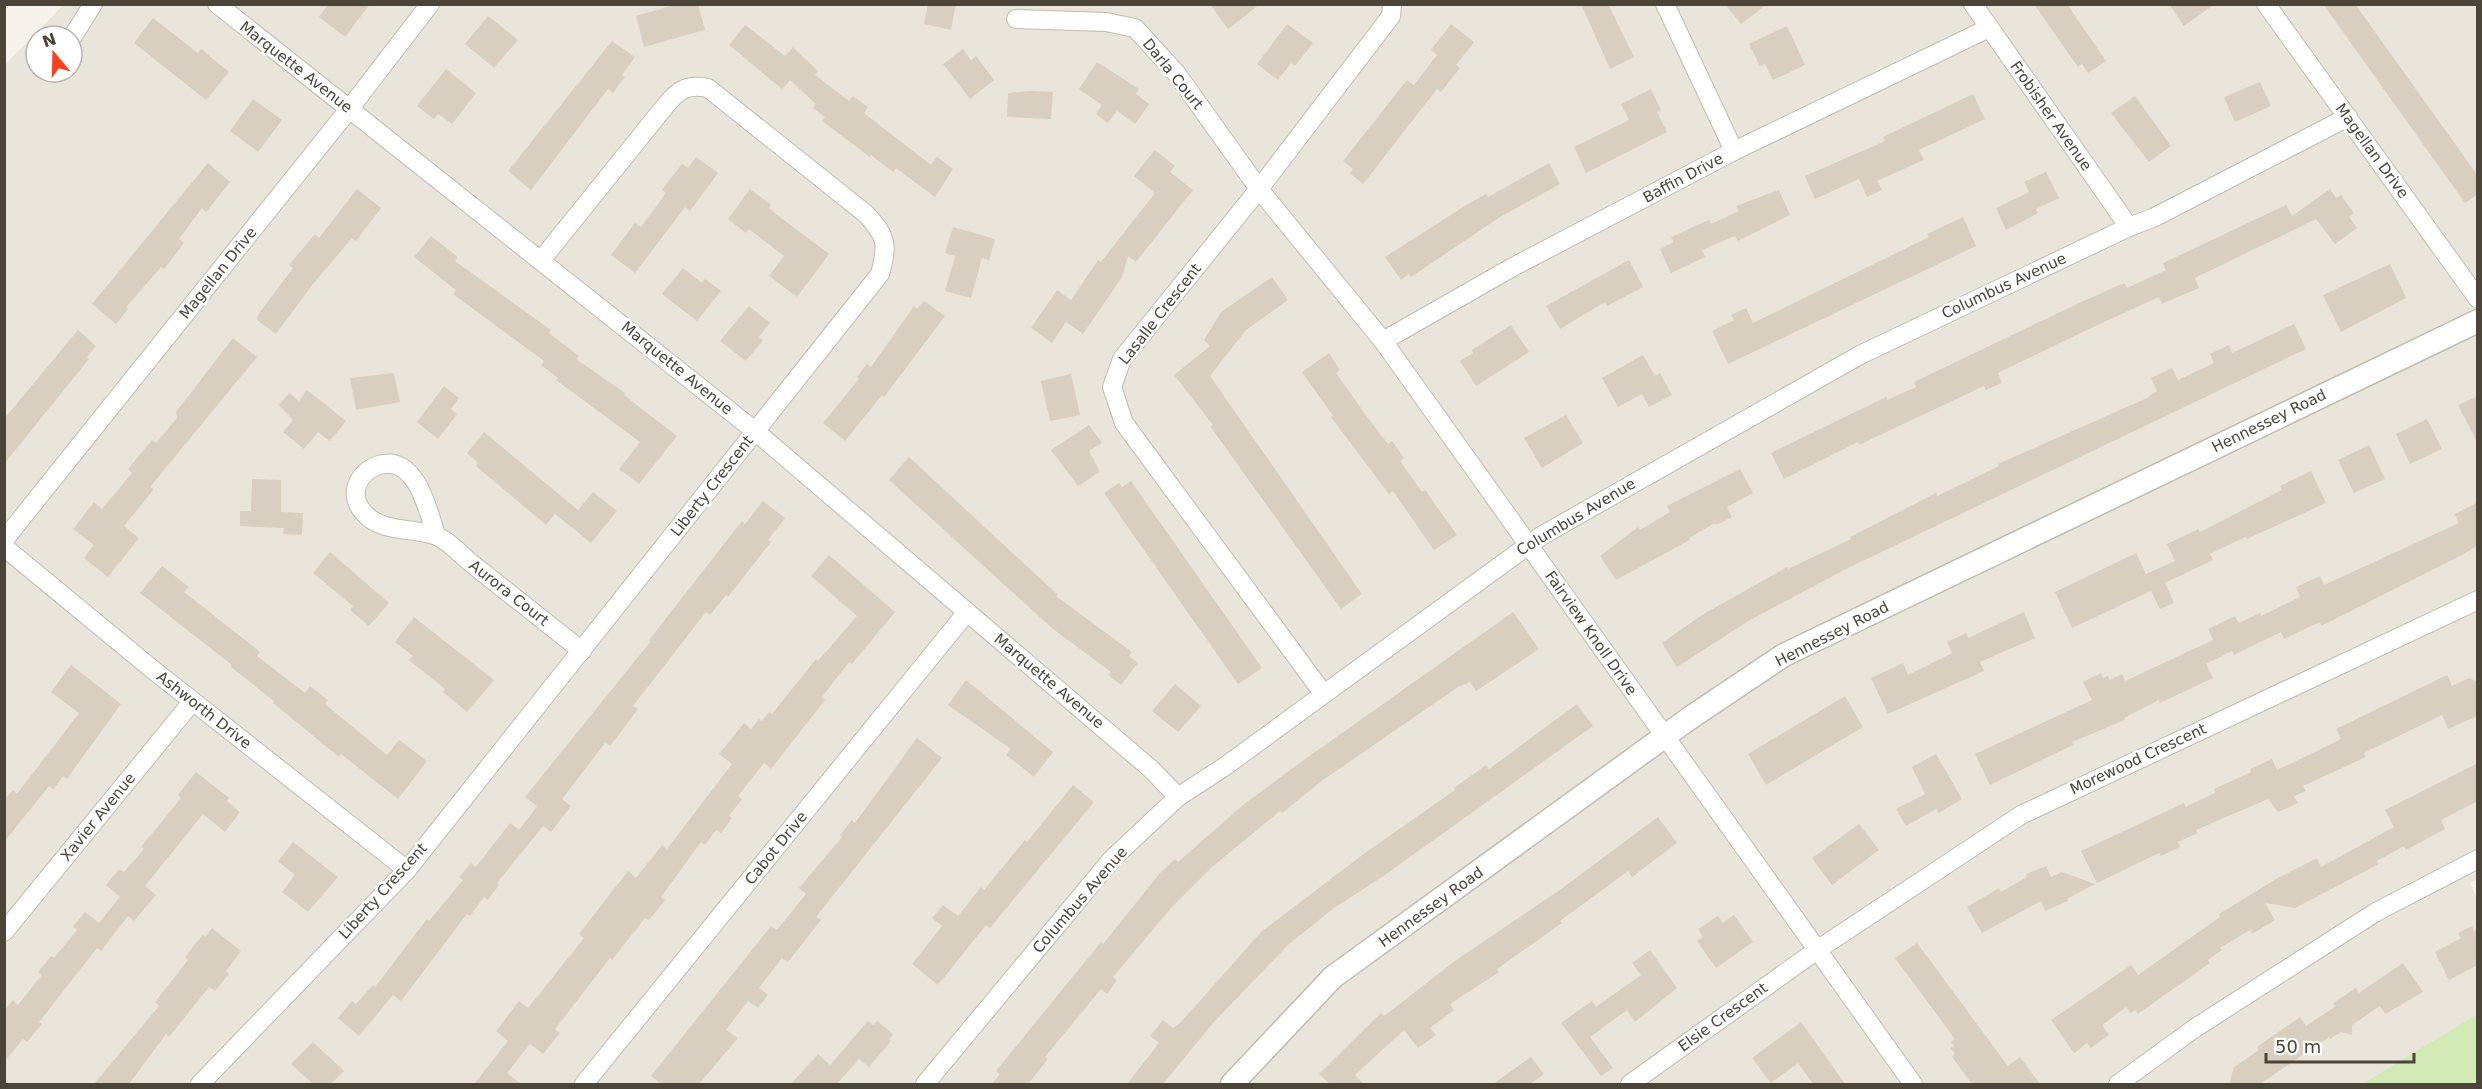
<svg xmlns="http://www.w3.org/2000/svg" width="2482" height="1089" viewBox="0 0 2482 1089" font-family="'DejaVu Sans',sans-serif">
<rect width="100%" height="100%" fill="#f6f3ec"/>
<path fill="#eae5da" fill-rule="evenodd" d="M64,4L2477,5L2478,879L2470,883L2477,899V1014L2362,1084H5L4,66ZM36,36H72V72H36Z"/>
<polygon fill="#d2eab5" points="2477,1014 2477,1084 2362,1084"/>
<g fill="#d8cfc1">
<polygon points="328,4 370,4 345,37 319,17"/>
<polygon points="677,4 698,4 705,30 644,47 636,16"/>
<polygon points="928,4 956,4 951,30 924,24"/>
<polygon points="1210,4 1260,4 1228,29"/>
<polygon points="1581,4 1608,4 1634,57 1610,69"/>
<polygon points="1725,4 1767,4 1741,24"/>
<polygon points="2034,4 2067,4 2106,61 2088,73 2082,64 2078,67"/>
<polygon points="2169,4 2215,4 2184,26"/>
<polygon points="2323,4 2355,4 2478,176 2478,194 2465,203"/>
<polygon points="488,16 518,40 494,68 465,44"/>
<polygon points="153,18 198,53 201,49 229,72 206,100 134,43"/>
<polygon points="1287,24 1313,43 1295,66 1291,63 1278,80 1257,64"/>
<polygon points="1451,24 1474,42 1456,65 1460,68 1441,92 1437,89 1363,184 1350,173 1353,169 1343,161 1407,80 1414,85 1437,55 1431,50"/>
<polygon points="745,25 785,56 793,47 818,71 815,75 849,101 853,96 868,107 864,113 931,165 937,157 953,169 935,197 896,168 893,172 871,155 870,157 822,121 825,117 813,108 816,104 790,80 782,89 729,45"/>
<polygon points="1787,26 1805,65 1773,80 1765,64 1760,66 1749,44"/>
<polygon points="612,41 635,57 622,75 625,77 613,93 608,89 531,190 508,171"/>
<polygon points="963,49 971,60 976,56 994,80 970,99 943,64"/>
<polygon points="1097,62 1139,89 1136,94 1149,104 1135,124 1117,111 1108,123 1096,114 1102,105 1079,89"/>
<polygon points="446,69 476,93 452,124 438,114 434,119 417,106"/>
<polygon points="2260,82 2271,106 2235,122 2224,97"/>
<polygon points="1651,89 1661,110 1657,112 1667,132 1586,173 1574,147 1629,120 1621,104"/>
<polygon points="1029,91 1053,92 1051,119 1007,117 1008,93"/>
<polygon points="1973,94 1985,119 1919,150 1924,160 1877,181 1882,190 1867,197 1859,179 1815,199 1805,176 1885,141 1883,137"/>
<polygon points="2135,96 2171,146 2149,162 2111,113"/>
<polygon points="253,99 282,120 258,152 230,131"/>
<polygon points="1155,150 1175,166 1170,172 1193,190 1136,262 1128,256 1122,277 1083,334 1066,322 1052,343 1031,328 1057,290 1071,300 1098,260 1101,262 1155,193 1134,176"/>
<polygon points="696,157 718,173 690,211 685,207 635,273 611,255 635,223 641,227 666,193 662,190 682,164 688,168"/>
<polygon points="208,163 230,182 206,212 202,208 179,239 184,243 164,269 161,267 126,307 128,309 116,324 92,304"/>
<polygon points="1549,163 1560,184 1500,217 1411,277 1409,274 1401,280 1385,257 1468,204 1486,194 1488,197"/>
<polygon points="2046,172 2059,198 2036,209 2038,213 2006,230 1996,208 2029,192 2024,182"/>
<polygon points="357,189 381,208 356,241 352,238 313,284 276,334 256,319 260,312 293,268 289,265 315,234 319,238"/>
<polygon points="750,189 771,205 769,208 781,218 829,254 797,297 769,276 784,256 749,229 746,233 728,219"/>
<polygon points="2330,189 2336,198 2341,195 2354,213 2349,217 2357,228 2335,244 2316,219 2195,278 2199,288 2162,304 2159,297 2089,329 1998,373 2002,383 1986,390 1984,386 1859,445 1858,442 1784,479 1771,453 1886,397 1887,400 1916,387 1914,382 2077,304 2124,283 2127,288 2166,270 2163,263 2286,205 2292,216"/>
<polygon points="1779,190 1790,215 1738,241 1735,236 1702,250 1705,257 1671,273 1660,249 1674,242 1671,237 1709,220 1711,224 1739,211 1736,206"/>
<polygon points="1963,217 1976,246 1728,364 1712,331 1734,320 1731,315 1746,308 1753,323 1929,237 1927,234"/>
<polygon points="953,227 995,239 989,260 982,258 971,298 945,291 955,256 945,253"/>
<polygon points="431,236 458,257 455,261 551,330 549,333 579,356 576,359 625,393 624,395 677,436 639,484 619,469 640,442 556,380 558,378 541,365 544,361 453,294 456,290 414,257"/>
<polygon points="1629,260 1643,287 1607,306 1605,302 1560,329 1546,306"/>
<polygon points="2390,264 2406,298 2341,332 2323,295"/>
<polygon points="683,268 702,283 705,279 721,291 697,321 662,294"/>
<polygon points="1272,277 1288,300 1246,330 1210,376 1362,594 1341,609 1210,426 1213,425 1174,375 1210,346 1204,340 1221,312"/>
<polygon points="924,301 945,316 884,397 882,395 845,441 823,423 859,379 857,377 867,364 871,367 914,306 917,309"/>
<polygon points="749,306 770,323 759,337 763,340 746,361 720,341"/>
<polygon points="2294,324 2306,349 1848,568 1750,620 1677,667 1662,643 1702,615 1787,567 1788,569 1851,539 1850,537 1936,493 1937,496 1999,466 1998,464 2147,398 2157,391 2151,378 2172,368 2178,380 2214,363 2210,354 2229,345 2232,353"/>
<polygon points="1511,325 1529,352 1476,386 1460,361 1473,353 1472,350"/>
<polygon points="78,330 96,346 87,357 89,359 4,464 4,419"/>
<polygon points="233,338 257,357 150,487 154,489 124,526 139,538 108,577 84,558 94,545 73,529 94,502 102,509 132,473 128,469 152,440 156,443 177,418 176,412"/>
<polygon points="1329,353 1340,370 1336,373 1368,418 1388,444 1392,441 1404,458 1400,461 1422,492 1425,490 1457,535 1434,550 1393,491 1389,494 1331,417 1333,416 1302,372"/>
<polygon points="1643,355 1655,376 1660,373 1672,395 1649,407 1642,394 1618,407 1602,378"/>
<polygon points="394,373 400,402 356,410 350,378"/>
<polygon points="1071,374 1080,415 1050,421 1041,381"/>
<polygon points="444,386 459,398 451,409 457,414 438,439 417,422"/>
<polygon points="307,390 346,421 330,441 318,432 304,449 283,432 293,420 279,405 289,393 299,401"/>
<polygon points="2478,396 2478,444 2458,405"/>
<polygon points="1566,415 1583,443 1542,468 1524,438"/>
<polygon points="2427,419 2442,449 2410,464 2396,434"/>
<polygon points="1089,425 1102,443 1089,451 1100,472 1078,486 1051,450"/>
<polygon points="484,432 578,510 593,492 617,511 591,543 555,514 546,525 476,466 478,463 467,453"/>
<polygon points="2369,445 2385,479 2354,493 2338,460"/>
<polygon points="909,457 1058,595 1056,596 1132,652 1129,656 1138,663 1121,685 1108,675 1111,672 1053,629 889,480"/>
<polygon points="1740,469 1753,493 1727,507 1732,517 1716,525 1715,523 1689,538 1690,540 1616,580 1600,556 1638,527 1640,530 1670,512 1667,506"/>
<polygon points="2311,471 2326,503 2247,539 2245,537 2210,554 2213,560 2165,583 2174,603 2160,609 2151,591 2072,628 2055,592 2136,553 2146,574 2175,561 2167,544 2198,529 2200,532 2282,490 2280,486"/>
<polygon points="252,479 281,480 281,512 303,513 302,535 283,534 284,528 240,526 240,511 251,511"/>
<polygon points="1131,481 1262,668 1238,684 1104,493 1119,483 1122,487"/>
<polygon points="763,501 785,518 768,540 771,542 728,597 726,595 710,615 706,612 633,706 638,709 610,746 605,743 562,799 571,806 551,832 543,826 497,883 499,885 488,900 484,897 470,916 467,914 401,1001 393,995 359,1036 338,1018 352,1001 356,1004 373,985 375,987 427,919 429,921 463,880 459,877 471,863 476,867 510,823 519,830 537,806 525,797 651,641 649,640 742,521 745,524"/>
<polygon points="2478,502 2478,545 2464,554 2321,626 2320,622 2284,639 2281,632 2234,655 2232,651 2206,664 2213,678 2160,703 2159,700 2124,718 2125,720 2072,742 2073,745 1990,785 1975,754 2092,700 2083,682 2101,673 2103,678 2108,676 2110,680 2122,674 2125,681 2213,640 2208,629 2235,616 2239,623 2260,613 2261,616 2300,597 2296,587 2320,576 2324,585 2459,523 2455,514"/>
<polygon points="330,552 389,603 369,626 350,610 353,606 313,573"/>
<polygon points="829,555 895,612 852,664 849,662 822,697 825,700 771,769 764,763 738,796 742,799 729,816 732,818 721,833 716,830 705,845 701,842 661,897 665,900 649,920 645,918 612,960 610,958 555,1029 560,1033 543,1054 530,1044 507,1073 521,1084 474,1084 508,1041 496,1031 519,1001 528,1008 584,938 579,934 628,871 636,878 662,845 667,849 732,764 719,754 744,723 751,729 759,719 762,721 769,712 772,714 816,659 818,661 857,616 811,576"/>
<polygon points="162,566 189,587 184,592 260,652 257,656 305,693 310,686 328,700 325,704 387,755 399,740 427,761 398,799 341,754 339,757 273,703 274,701 231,667 232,665 140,593"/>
<polygon points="1513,612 1539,649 1476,691 1470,682 1458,687 1323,780 1282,813 1280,811 1212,867 1171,908 1113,977 1117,980 1107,994 1101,989 1045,1057 1048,1059 1028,1084 992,1084 1000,1074 996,1071 1022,1039 1101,942 1103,944 1160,873 1175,859 1178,862 1243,805 1294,767"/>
<polygon points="2024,612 2035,638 1980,662 1984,671 1888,714 1871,678 1903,663 1908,675 1952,653 1947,642 1966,633 1968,638"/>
<polygon points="414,617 494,680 467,712 443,692 445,689 409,660 413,656 395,642"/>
<polygon points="71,665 121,704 67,779 63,776 53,790 49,786 4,842 4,800 13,790 17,794 79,713 51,692"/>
<polygon points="2447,675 2452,686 2469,678 2478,682 2478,716 2448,729 2442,715 2364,753 2366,757 2303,786 2306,791 2294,796 2298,803 2278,812 2268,799 2196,830 2198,833 2178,842 2180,847 2161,856 2159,853 2097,883 2081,851 2184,803 2185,807 2215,793 2214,789 2251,772 2250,769 2272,759 2277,770 2315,752 2341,739 2336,729"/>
<polygon points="966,680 1053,752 1034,777 1006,755 1011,749 948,705"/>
<polygon points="1175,684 1201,706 1178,732 1152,711"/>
<polygon points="1845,696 1863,727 1766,785 1748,754"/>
<polygon points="1577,704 1593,726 1382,877 1334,908 1289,944 1213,1023 1163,1084 1127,1084 1159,1043 1150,1036 1163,1020 1173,1028 1181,1022 1262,931 1365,853 1455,790 1454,788 1486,765 1489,769"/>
<polygon points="917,738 942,758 816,917 821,920 788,962 782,958 759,988 768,995 758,1008 748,1001 726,1030 738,1038 699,1084 661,1084 651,1076 771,926 777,930 806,894 799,888 842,837 840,835 852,820 855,823"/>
<polygon points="1936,754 1962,799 1939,813 1936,809 1906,826 1896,809 1925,794 1912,767"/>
<polygon points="2478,763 2478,801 2441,820 2445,829 2406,850 2404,846 2377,861 2379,864 2295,908 2265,903 2275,920 2252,934 2250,930 2220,948 2222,950 2208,960 2210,963 2138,1014 2135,1010 2131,1013 2126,1007 2102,1025 2109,1035 2091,1048 2087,1043 2074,1053 2051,1020 2131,965 2138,975 2220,917 2219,914 2276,879 2317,858 2321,867 2394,827 2385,810"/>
<polygon points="196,772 229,798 227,801 240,812 225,832 203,814 145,886 156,895 134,921 128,916 101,951 97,948 39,1022 42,1024 27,1042 23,1039 4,1062 4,1011 13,1000 18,1005 42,975 38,972 51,956 54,958 77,930 73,927 85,912 99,923 120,897 106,885 119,869 124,872 144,849 141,847 181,798 178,795"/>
<polygon points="1073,785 1094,802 990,928 986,925 938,985 912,964 942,926 932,918 943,905 958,916 981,887 984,890 1025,840 1027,842"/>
<polygon points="1658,817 1677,843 1632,877 1628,871 1560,921 1562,923 1497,969 1499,972 1450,1004 1454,1010 1430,1028 1436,1035 1418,1048 1404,1030 1355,1075 1364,1084 1330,1084 1319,1074 1381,1013 1384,1016 1455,961 1561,889"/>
<polygon points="1859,824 1879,850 1832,885 1812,858"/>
<polygon points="293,842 338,877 308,912 282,892 295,875 278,861"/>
<polygon points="2046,866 2051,877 2062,872 2095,884 2067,899 2068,901 2045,911 2041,901 1982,933 1967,907 1999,888 2001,892 2027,877 2026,874"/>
<polygon points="1734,915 1753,942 1716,968 1697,941 1703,937 1698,929 1718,916 1723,923"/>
<polygon points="2472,926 2474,931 2478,929 2478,968 2476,966 2449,980 2435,952 2461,938 2458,933"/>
<polygon points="212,928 241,951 226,971 229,974 215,991 209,987 169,1037 166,1034 129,1084 94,1084 159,1006 155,1002 188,960 185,957 203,934 205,937"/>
<polygon points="1917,943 2008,1066 2020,1057 2040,1084 1972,1084 1952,1057 1955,1054 1950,1048 1954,1046 1951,1042 1955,1039 1895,958"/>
<polygon points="1650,950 1677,988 1635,1022 1627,1010 1590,1037 1613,1068 1601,1076 1561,1023 1592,1001 1596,1007 1641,975 1632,963"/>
<polygon points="2403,963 2423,992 2385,1014 2380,1006 2352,1025 2352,1035 2341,1032 2330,1039 2329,1037 2260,1084 2229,1084 2234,1067 2259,1050 2257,1047 2300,1017 2306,1026 2336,1006 2333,1003 2356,988 2359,993"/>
<polygon points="868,1021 873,1025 877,1021 893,1034 889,1039 891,1041 869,1067 859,1059 837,1084 791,1084 818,1054 830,1065"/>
<polygon points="1801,1022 1831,1064 1845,1084 1813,1084 1798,1063 1771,1083 1752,1058"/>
<polygon points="313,1042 344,1071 331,1084 313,1084 291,1064"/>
<polygon points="1531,1057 1544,1074 1530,1084 1493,1084"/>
</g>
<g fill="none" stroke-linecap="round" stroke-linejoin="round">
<g stroke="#c2bbae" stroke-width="20">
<g id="minor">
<polyline points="217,4 755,431 1151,769 1178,797"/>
<polyline points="1665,4 1734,151"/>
<polyline points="1973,4 2129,227"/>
<polyline points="2266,4 2478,299"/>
<polyline points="1016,19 1106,22 1135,28 1177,74 1259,189 1383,341 1913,1084"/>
<polyline points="73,36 93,4"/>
<polyline points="1383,341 1511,268 1734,151 1989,28"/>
<path d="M436,535C428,510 416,454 379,465C357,472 347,496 365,514C381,532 413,528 434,535C447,539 460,554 471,563C508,592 545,622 582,651"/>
<polyline points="4,540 350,108 430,4"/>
<polyline points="4,547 152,669 407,870"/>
<polyline points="1323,693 1124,423 1112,387 1122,359 1259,189 1391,16 1392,4"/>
<polyline points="4,932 192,702"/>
<path d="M200,1084L407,870L880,274C888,244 887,237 866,214L708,88C688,84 679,89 666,105L542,259"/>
<polyline points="584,1084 967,612"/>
<polyline points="925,1084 1112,859 1178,797 1224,767 1541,536 1860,355 2129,227 2155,217 2348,117"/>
<polyline points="1630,1084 1817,950 2021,815 2478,600"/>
<polyline points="2118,1084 2195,1028 2376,912 2478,859"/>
</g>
</g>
<g stroke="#c2bbae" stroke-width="25">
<polyline id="tertiary" points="1232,1084 1333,977 1690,718 1784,655 2478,321"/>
</g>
<use href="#minor" stroke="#fff" stroke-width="18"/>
<use href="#tertiary" stroke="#fff" stroke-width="22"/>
</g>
<g text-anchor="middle" stroke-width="5" stroke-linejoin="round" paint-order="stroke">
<g font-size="15" fill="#4b4439" stroke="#fff">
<text transform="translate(296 67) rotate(38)" y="5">Marquette Avenue</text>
<text transform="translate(1173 74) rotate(51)" y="5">Darla Court</text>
<text transform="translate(2051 116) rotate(55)" y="5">Frobisher Avenue</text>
<text transform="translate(2372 151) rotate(54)" y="5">Magellan Drive</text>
<text transform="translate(1683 178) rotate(-28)" y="5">Baffin Drive</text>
<text transform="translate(218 273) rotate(-51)" y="5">Magellan Drive</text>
<text transform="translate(2004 286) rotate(-25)" y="5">Columbus Avenue</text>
<text transform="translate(1160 314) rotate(-52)" y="5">Lasalle Crescent</text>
<text transform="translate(677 368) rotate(39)" y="5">Marquette Avenue</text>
<text transform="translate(2269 421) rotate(-26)" y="5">Hennessey Road</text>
<text transform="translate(712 486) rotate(-52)" y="5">Liberty Crescent</text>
<text transform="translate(1576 517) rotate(-31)" y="5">Columbus Avenue</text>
<text transform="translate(509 593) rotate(38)" y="5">Aurora Court</text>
<text transform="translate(1591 633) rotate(55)" y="5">Fairview Knoll Drive</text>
<text transform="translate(1832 634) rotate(-27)" y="5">Hennessey Road</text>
<text transform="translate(1049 681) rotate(40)" y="5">Marquette Avenue</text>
<text transform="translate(204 710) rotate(38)" y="5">Ashworth Drive</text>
<text transform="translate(2138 759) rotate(-25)" y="5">Morewood Crescent</text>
<text transform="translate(98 817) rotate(-51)" y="5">Xavier Avenue</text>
<text transform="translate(776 848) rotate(-51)" y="5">Cabot Drive</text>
<text transform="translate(383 891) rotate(-48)" y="5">Liberty Crescent</text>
<text transform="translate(1080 900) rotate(-49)" y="5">Columbus Avenue</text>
<text transform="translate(1431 907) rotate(-36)" y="5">Hennessey Road</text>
<text transform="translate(1723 1017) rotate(-36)" y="5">Elsie Crescent</text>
</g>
</g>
<rect width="2482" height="1089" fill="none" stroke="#4b4439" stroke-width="12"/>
<g transform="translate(54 54) rotate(341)"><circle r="28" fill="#ffffff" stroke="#b7b4b0" stroke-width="1.5"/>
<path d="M0-4.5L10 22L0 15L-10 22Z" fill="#fc3f1d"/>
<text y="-9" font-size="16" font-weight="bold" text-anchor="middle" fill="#4b4439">N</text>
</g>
<path d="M2266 1053v9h148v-9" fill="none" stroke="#4b4439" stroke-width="3"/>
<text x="2275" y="1053" font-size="18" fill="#4b4439" stroke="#ffffff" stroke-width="4.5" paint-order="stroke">50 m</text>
</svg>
